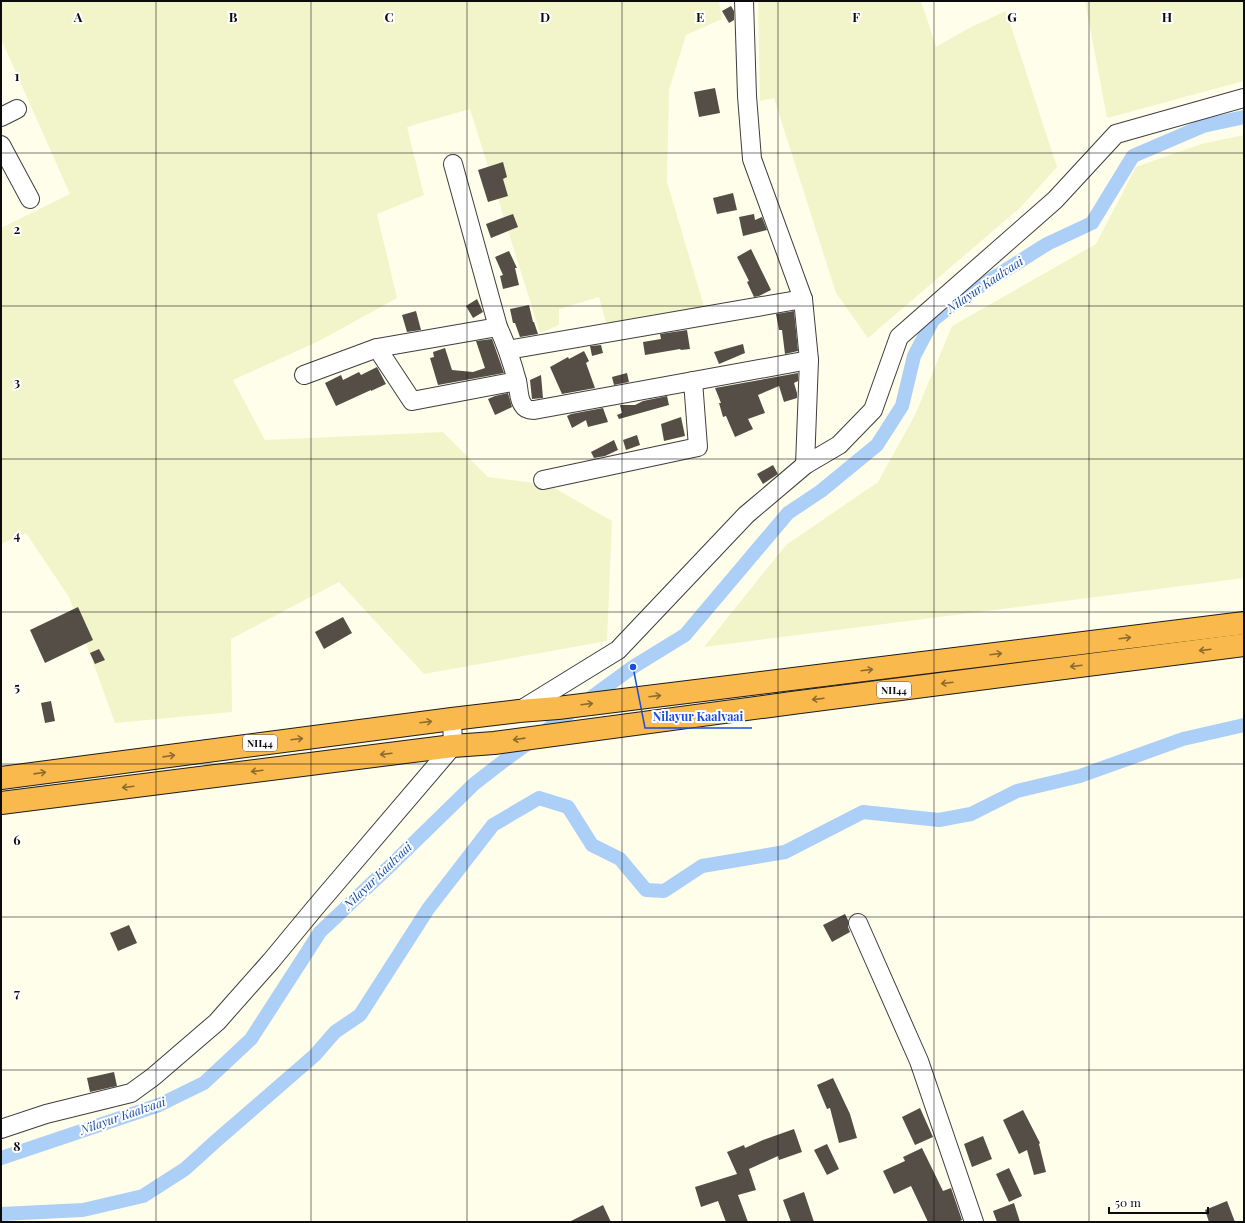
<svg xmlns="http://www.w3.org/2000/svg" width="1245" height="1223" viewBox="0 0 1245 1223" font-family="'Playfair Display',serif">
<rect width="100%" height="100%" fill="#fffeea"/>
<g fill="#f2f5c9">
<polygon points="1,1 719,1 722,19 686,35 669,90 667,182 706,313 608,330 599,297 559,309 559,325 540,333 470,109 407,127 424,195 377,214 397,298 319,341 233,380 265,440 443,432 488,477 549,485 612,521 607,641 424,674 339,582 231,639 232,712 115,723 69,597 26,533 1,544 1,228 70,194 1,39"/>
<polygon points="758,1 921,1 936,47 971,27 1006,11 1057,167 1021,207 868,338 836,293 774,98 760,101"/>
<polygon points="1085,1 1244,1 1244,81 1107,118"/>
<polygon points="1244,135 1244,578 704,647 786,545 878,482 915,415 952,326 1096,244 1136,167 1201,144"/>
</g>
<g fill="none" stroke-linecap="round" stroke-linejoin="round">
<g stroke="#accff8" stroke-width="14">
<polyline points="1,1158 159,1105 204,1083 251,1039 320,932 391,865 474,784 505,760 633,667 685,635 788,513 821,491 877,445 902,406 914,356 933,320 960,299 1047,244 1092,223 1133,156 1203,126 1244,117"/>
<polyline points="1,1214 83,1210 143,1196 185,1169 217,1140 315,1055 335,1032 360,1015 428,909 493,825 539,798 568,807 592,845 620,859 646,890 664,891 702,866 785,852 863,812 939,820 971,814 1017,791 1080,776 1183,739 1244,725"/>
</g>
</g>
<g fill="#544e47">
<polygon points="731,6 734,11 734,20 729,23 722,11"/>
<polygon points="715,88 720,113 699,117 694,92"/>
<polygon points="503,162 507,177 503,179 508,196 488,202 478,170"/>
<polygon points="733,193 737,210 717,214 713,198"/>
<polygon points="513,214 518,227 491,238 486,224"/>
<polygon points="754,214 755,220 762,217 767,230 743,236 739,217"/>
<polygon points="751,249 771,290 759,296 754,297 747,282 749,281 737,257"/>
<polygon points="509,251 517,268 515,268 519,285 503,289 500,276 503,275 495,257"/>
<polygon points="477,299 483,312 473,318 466,306"/>
<polygon points="529,305 533,322 534,322 538,334 520,337 515,323 513,323 510,309"/>
<polygon points="416,311 421,330 407,332 402,315"/>
<polygon points="794,311 798,351 785,354 782,330 779,330 776,314"/>
<polygon points="687,330 690,349 681,350 680,349 645,355 643,342 661,339 660,334"/>
<polygon points="492,339 504,373 438,385 430,358 434,357 433,352 445,348 452,370 473,372 485,368 476,341"/>
<polygon points="743,344 745,353 719,364 714,352"/>
<polygon points="601,345 603,353 592,356 590,346"/>
<polygon points="584,351 589,361 586,363 595,388 562,394 550,367 568,357 569,359"/>
<polygon points="377,367 386,384 371,391 371,390 336,406 325,383 341,375 343,380 359,372 361,375"/>
<polygon points="627,373 629,382 614,385 612,377"/>
<polygon points="798,373 798,381 794,383 797,393 797,398 784,402 779,386 758,395 765,413 748,419 753,429 735,437 726,416 723,417 719,403 721,403 715,388"/>
<polygon points="541,375 543,398 532,399 530,380"/>
<polygon points="508,393 512,407 495,415 488,399 495,396"/>
<polygon points="667,396 669,405 619,419 617,415 622,413 620,405 635,405 643,401"/>
<polygon points="603,408 608,422 588,427 586,420 572,428 567,416 571,414"/>
<polygon points="681,417 685,436 664,441 661,424"/>
<polygon points="637,435 640,445 626,450 623,440"/>
<polygon points="614,440 618,450 605,456 594,458 591,452"/>
<polygon points="773,465 778,474 763,484 757,474"/>
<polygon points="78,607 93,640 45,663 30,630"/>
<polygon points="343,617 352,633 324,649 315,632"/>
<polygon points="99,649 105,660 95,664 90,653"/>
<polygon points="51,701 55,721 45,723 41,703"/>
<polygon points="845,914 848,920 848,927 850,932 832,942 823,925"/>
<polygon points="129,925 137,943 118,951 110,933"/>
<polygon points="114,1072 117,1086 90,1092 87,1078"/>
<polygon points="833,1078 850,1114 857,1138 839,1143 830,1108 827,1109 817,1085"/>
<polygon points="920,1108 933,1137 915,1145 902,1117"/>
<polygon points="1023,1110 1040,1143 1039,1144 1046,1172 1034,1175 1027,1150 1019,1154 1003,1120"/>
<polygon points="794,1129 802,1152 779,1160 778,1156 749,1169 756,1190 738,1195 748,1222 726,1222 718,1201 701,1207 695,1187 737,1174 727,1152 744,1145 745,1148 763,1140"/>
<polygon points="983,1136 992,1159 972,1167 964,1144"/>
<polygon points="827,1144 839,1169 827,1175 814,1150"/>
<polygon points="922,1148 943,1191 951,1188 962,1220 958,1222 928,1222 911,1186 894,1194 883,1171 905,1161 903,1157"/>
<polygon points="1009,1168 1022,1196 1009,1202 996,1174"/>
<polygon points="804,1192 814,1222 791,1222 783,1200"/>
<polygon points="1227,1201 1235,1222 1209,1222 1205,1210"/>
<polygon points="1014,1203 1020,1222 997,1222 993,1211"/>
<polygon points="603,1205 611,1222 569,1222"/>
</g>
<g fill="none" stroke-linecap="round" stroke-linejoin="round">
<g stroke="#3e3e3e" stroke-width="20">
<g id="minor">
<polyline points="744,1 747,96 752,159 803,299 809,360 805,465"/>
<polyline points="1,117 17,109"/>
<polyline points="1,145 30,199"/>
<path d="M453,164L498,327C506,344 512,362 517,381C519,388 518,399 523,405C525,409 529,410 534,410L809,360"/>
<polyline points="377,348 412,401 517,381"/>
<polyline points="508,350 803,299"/>
<polyline points="304,375 377,348 498,327"/>
<polyline points="543,480 698,447 693,381"/>
<polyline points="519,711 618,650 746,515 805,465 839,445 873,410 899,337 1055,200 1116,134 1244,98"/>
<polyline points="858,923 919,1061 974,1222"/>
<polyline points="1,1129 46,1114 131,1093 153,1077 217,1022 271,961 314,909 453,746 452,719"/>
</g>
</g>
<g stroke="#1c1c1c" stroke-width="24">
<g id="highway">
<polyline points="1,778 452,719 519,711 558,708 1244,623"/>
<polyline points="1,803 453,746 494,743 792,703 1244,645"/>
</g>
</g>
<use href="#minor" stroke="#fff" stroke-width="18"/>
<use href="#highway" stroke="#fab94d" stroke-width="22"/>
</g>
<defs><path id="oneway-shaft" d="M-6 0H5M1.5-3L5.5 0L1.5 3" fill="none" stroke-width="1.6" stroke-linecap="round" stroke-linejoin="round"/></defs>
<g stroke="#8e6b2f">
<use href="#oneway-shaft" transform="translate(1125 638) rotate(-7)"/>
<use href="#oneway-shaft" transform="translate(1205 650) rotate(173)"/>
<use href="#oneway-shaft" transform="translate(996 654) rotate(-7)"/>
<use href="#oneway-shaft" transform="translate(1076 666) rotate(173)"/>
<use href="#oneway-shaft" transform="translate(867 670) rotate(-7)"/>
<use href="#oneway-shaft" transform="translate(947 683) rotate(173)"/>
<use href="#oneway-shaft" transform="translate(655 696) rotate(-7)"/>
<use href="#oneway-shaft" transform="translate(818 699) rotate(173)"/>
<use href="#oneway-shaft" transform="translate(587 704) rotate(-7)"/>
<use href="#oneway-shaft" transform="translate(426 722) rotate(-7)"/>
<use href="#oneway-shaft" transform="translate(297 739) rotate(-7)"/>
<use href="#oneway-shaft" transform="translate(519 739) rotate(172)"/>
<use href="#oneway-shaft" transform="translate(386 754) rotate(173)"/>
<use href="#oneway-shaft" transform="translate(169 756) rotate(-8)"/>
<use href="#oneway-shaft" transform="translate(257 771) rotate(173)"/>
<use href="#oneway-shaft" transform="translate(40 773) rotate(-8)"/>
<use href="#oneway-shaft" transform="translate(128 787) rotate(173)"/>
</g>
<path fill="none" stroke="#0b0b0b" stroke-width="1" stroke-opacity="0.55" d="M156,1V1222M311,1V1222M467,1V1222M622,1V1222M778,1V1222M934,1V1222M1089,1V1222M1,153H1244M1,306H1244M1,459H1244M1,612H1244M1,764H1244M1,917H1244M1,1070H1244"/>
<g text-anchor="middle" stroke-width="4" stroke-linejoin="round" paint-order="stroke">
<g fill="#fff" stroke="#545454" stroke-width="1">
<rect x="877" y="682" width="34" height="16" rx="3"/>
<rect x="243" y="735" width="34" height="16" rx="3"/>
</g>
<g font-size="10" font-weight="bold" fill="#0b0b0b">
<text x="894" y="694">NH44</text>
<text x="260" y="747">NH44</text>
</g>
<g font-size="12" font-style="italic" fill="#114aa0" stroke="#fff">
<text transform="translate(985 285) rotate(-34)" y="4">Nilayur Kaalvaai</text>
<text transform="translate(378 876) rotate(-44)" y="4">Nilayur Kaalvaai</text>
<text transform="translate(123 1116) rotate(-19)" y="4">Nilayur Kaalvaai</text>
</g>
</g>
<g font-size="13" text-anchor="middle" font-weight="bold" fill="#0b0b0b" stroke="#fff" stroke-width="4" stroke-linejoin="round" paint-order="stroke">
<text x="78" y="22">A</text>
<text x="233" y="22">B</text>
<text x="389" y="22">C</text>
<text x="545" y="22">D</text>
<text x="700" y="22">E</text>
<text x="856" y="22">F</text>
<text x="1012" y="22">G</text>
<text x="1167" y="22">H</text>
<text x="17" y="81">1</text>
<text x="17" y="234">2</text>
<text x="17" y="387">3</text>
<text x="17" y="540">4</text>
<text x="17" y="692">5</text>
<text x="17" y="845">6</text>
<text x="17" y="998">7</text>
<text x="17" y="1151">8</text>
</g>
<path fill="none" stroke="#1d4ed8" stroke-width="1.5" d="M633 667L645 728H752"/>
<circle fill="#1d4ed8" stroke="#fff" stroke-width="1.5" cx="633" cy="667" r="4"/>
<g font-size="12" text-anchor="middle" font-weight="bold" fill="#1d4ed8" stroke="#fff" stroke-width="4" stroke-linejoin="round" paint-order="stroke">
<text x="698" y="721">Nilayur Kaalvaai</text>
</g>
<rect width="1245" height="1223" fill="none" stroke="#0b0b0b" stroke-width="4"/>
<path d="M1109 1207v6h99v-6" fill="none" stroke="#0b0b0b" stroke-width="2"/>
<text x="1115" y="1207" font-size="12" fill="#0b0b0b" stroke="#ffffff" stroke-width="3" paint-order="stroke">50 m</text>
</svg>
